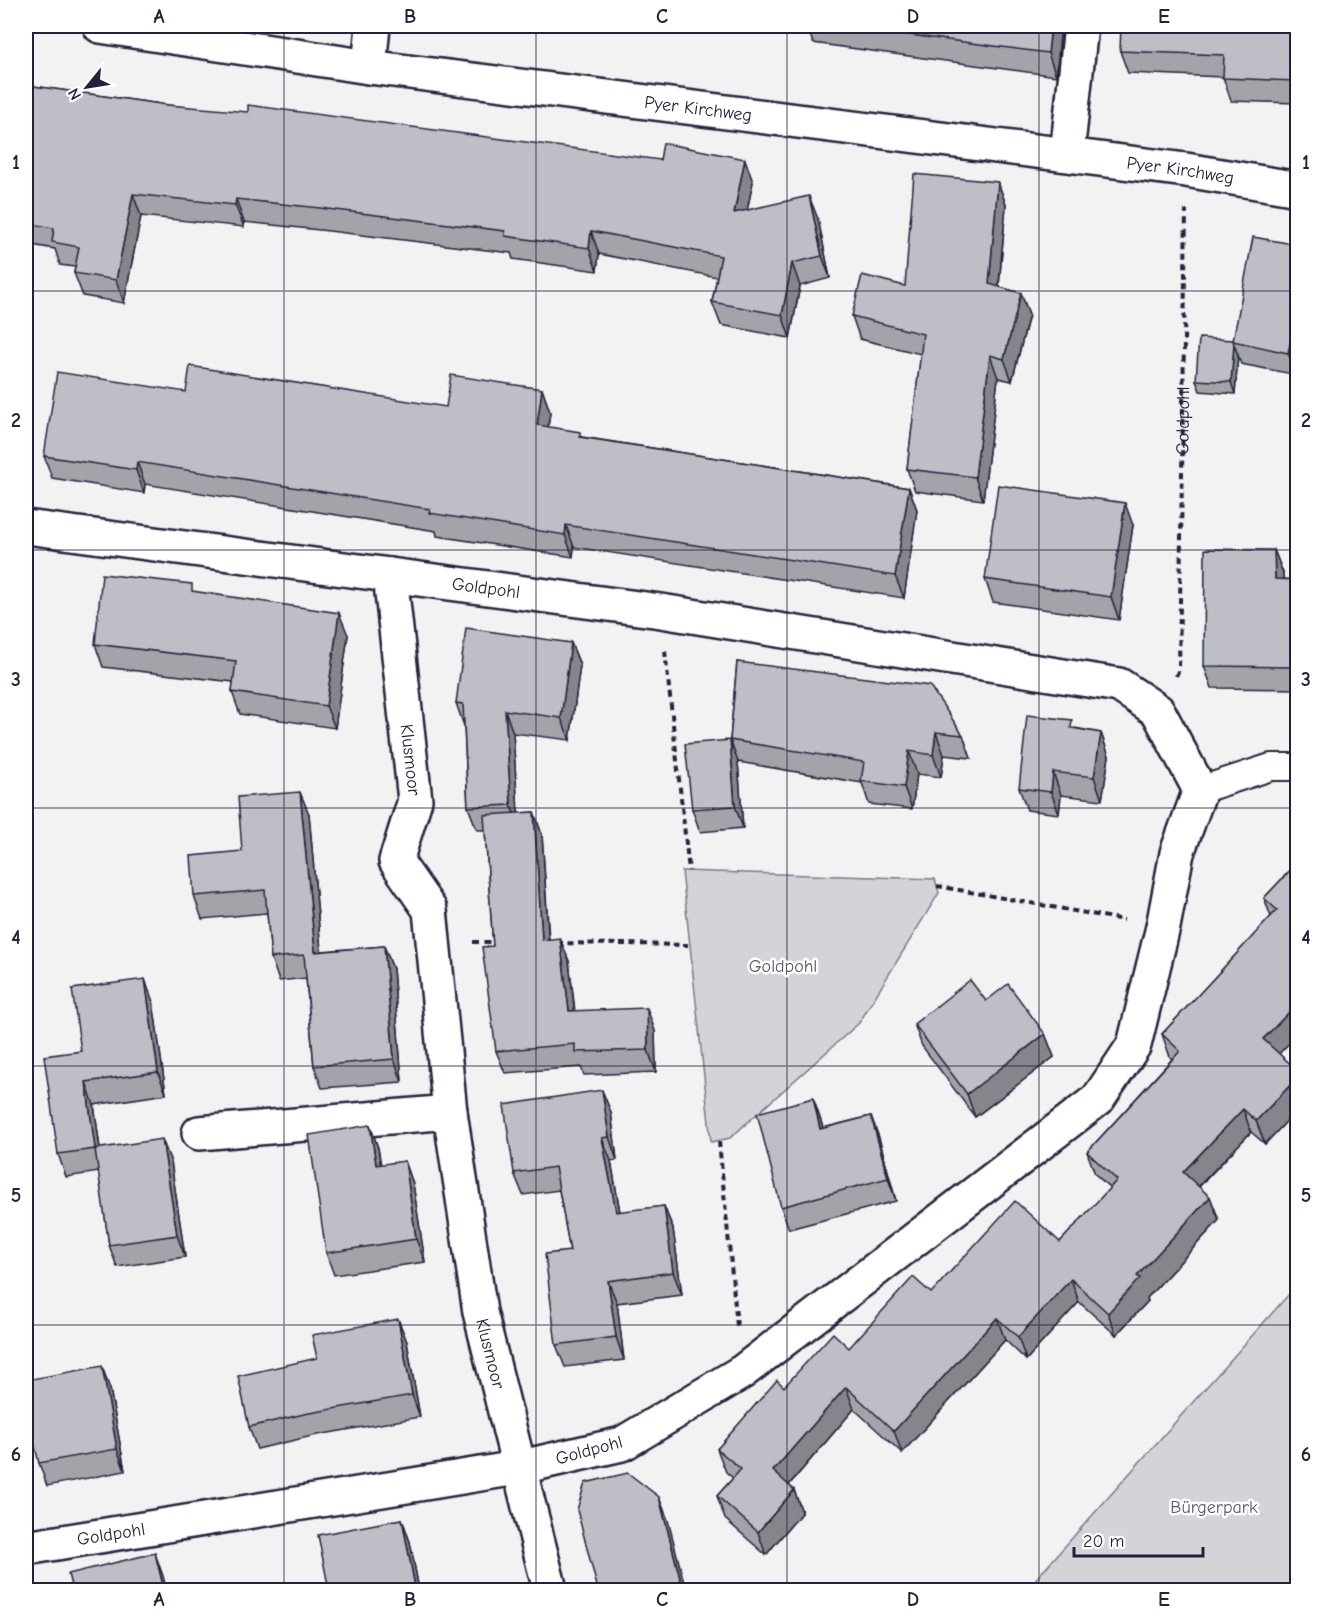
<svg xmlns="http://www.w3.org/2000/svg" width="1323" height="1616" viewBox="0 0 1323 1616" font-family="'Comic Neue',sans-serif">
<rect width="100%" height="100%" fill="#f2f2f3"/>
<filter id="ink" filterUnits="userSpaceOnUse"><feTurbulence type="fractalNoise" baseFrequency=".0167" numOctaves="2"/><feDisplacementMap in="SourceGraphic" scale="12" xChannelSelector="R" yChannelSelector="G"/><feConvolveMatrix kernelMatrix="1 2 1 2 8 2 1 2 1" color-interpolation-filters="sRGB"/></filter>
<g filter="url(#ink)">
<g fill="#d3d3d8" stroke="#7a7a8a" stroke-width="1.5">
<polygon points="682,871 935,879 939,893 859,1023 730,1138 711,1142"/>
<polygon points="1297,1285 1297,1590 1026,1590"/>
</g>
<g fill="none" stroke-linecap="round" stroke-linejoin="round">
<g stroke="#22223b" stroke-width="30">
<polyline id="lane" points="1200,790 1271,767 1298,767"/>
</g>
<g stroke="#22223b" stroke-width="38">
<g id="street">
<path id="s2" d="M100,26L369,67L1186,170L1298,189"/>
<polyline points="369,67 373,26"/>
<polyline points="1067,154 1081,26"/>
<path id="s3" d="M26,527L661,611L1119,685L1158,711L1200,790L1177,853L1163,927L1134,1045L1098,1099L742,1372L622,1444L517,1468L26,1548"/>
<path id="s4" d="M390,575L415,800L396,861L430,910L450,1112L480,1312L550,1590"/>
<polyline points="199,1133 450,1112"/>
</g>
</g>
<g stroke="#22223b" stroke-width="4" stroke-dasharray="6 4.5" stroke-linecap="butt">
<polyline points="665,651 689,871"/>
<path id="s1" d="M1176,676L1179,669L1186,210"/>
<polyline points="937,886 1124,920"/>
<polyline points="473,942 496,942"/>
<polyline points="557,943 688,945"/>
<polyline points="719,1142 737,1326"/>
</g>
<use href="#lane" stroke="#fff" stroke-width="26"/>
<use href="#street" stroke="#fff" stroke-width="33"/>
</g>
<g fill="#a3a3aa" stroke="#22223b" stroke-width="1.5">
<polygon points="656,26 693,26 692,31"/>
<polygon points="807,26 1061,26 1056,76 813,43"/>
<polygon points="1298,26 1298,103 1231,101 1223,77 1128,73 1120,51"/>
<polygon points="26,85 168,105 753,182 747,210 818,219 830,278 800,286 790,338 721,325 712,302 717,277 599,254 597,271 513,259 511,253 329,231 244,222 244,227 141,216 124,303 83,296 74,273 75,267 60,265 55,249 26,244"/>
<polygon points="998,182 1006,205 999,287 1021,293 1029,315 1012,381 998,378 983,500 915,491 907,469 921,354 860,339 852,316 905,286"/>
<polygon points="1298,245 1298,371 1297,375 1241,364 1238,355 1235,394 1200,391 1196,380 1233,340"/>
<polygon points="542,389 550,412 548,427 582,437 909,488 917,510 904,598 574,547 573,557 437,536 436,531 145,484 144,493 52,478 44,456 186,392 446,407"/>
<polygon points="1133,525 1119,620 993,602 985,579"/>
<polygon points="1274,550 1283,573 1283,579 1298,580 1298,689 1212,688 1204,666"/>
<polygon points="195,592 348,635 335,728 240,714 232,692 233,682 103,667 95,644"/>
<polygon points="571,643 580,665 570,740 513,733 518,813 534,812 542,835 549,939 569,961 575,1011 655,1031 656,1072 584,1075 581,1067 505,1073 496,1051 493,946 485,830 477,830 468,807 464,726 456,703"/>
<polygon points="737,662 963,735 971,758 944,755 941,777 917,774 912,809 869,804 862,783 738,762 743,828 700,832 692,809 730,740"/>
<polygon points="1075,728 1101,733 1109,756 1102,800 1061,795 1059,814 1027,810 1019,788"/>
<polygon points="309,814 321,951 384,946 393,969 402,1082 322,1088 314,1066 306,978 279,981 271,958 267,913 202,919 194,896 242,851"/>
<polygon points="1298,862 1279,1054 1298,1071 1298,1109 1265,1144 1251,1132 1199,1187 1210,1197 1219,1220 1147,1298 1148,1301 1116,1335 1079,1302 1026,1360 1005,1340 902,1453 854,1409 789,1485 794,1490 802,1512 766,1555 725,1519 717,1496 733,1478 726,1472 717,1449 784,1387 849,1348 931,1293 1060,1242 1110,1188 1095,1174 1087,1152 1172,1059 1170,1057 1162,1034 1271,917 1264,898"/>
<polygon points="986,1001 1045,1034 1054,1057 975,1117 922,1046 914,1024"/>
<polygon points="153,1002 166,1094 94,1105 100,1148 171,1162 185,1257 117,1267 109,1245 99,1172 66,1177 58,1154 81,1051"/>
<polygon points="813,1098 823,1128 871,1116 879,1138 896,1201 789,1229 781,1207"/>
<polygon points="611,1112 617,1160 611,1161 620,1212 664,1206 673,1229 682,1295 617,1303 624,1360 565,1367 556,1345 570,1251 559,1190 523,1195 514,1173"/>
<polygon points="370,1125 378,1148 381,1165 405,1161 413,1184 425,1262 334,1275 326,1253"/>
<polygon points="398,1319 407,1342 420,1417 312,1436 257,1449 249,1427 317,1358"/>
<polygon points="110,1389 125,1471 47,1486 39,1463"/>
<polygon points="402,1519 410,1542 419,1590 329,1590"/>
</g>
<g fill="#85858b" stroke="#22223b" stroke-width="1.5">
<polygon points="1051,26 1061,26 1056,76 1048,53"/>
<polygon points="1298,31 1298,86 1296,81"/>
<polygon points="745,159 753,182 742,235 734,213"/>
<polygon points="998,182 1006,205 997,307 989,284"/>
<polygon points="133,194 141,216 124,303 116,280"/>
<polygon points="809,196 818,219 830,278 822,256"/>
<polygon points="236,199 244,222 244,227 235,205"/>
<polygon points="591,231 599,254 597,271 589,248"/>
<polygon points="792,263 800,286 790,338 782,315"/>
<polygon points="1021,293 1029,315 1012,381 1004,359"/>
<polygon points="1298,306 1298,371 1297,375 1288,353"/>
<polygon points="1234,344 1238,355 1235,394 1231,382"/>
<polygon points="990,355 998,378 983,500 975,477"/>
<polygon points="542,389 550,412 545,448 537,425"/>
<polygon points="137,462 145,484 144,493 136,470"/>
<polygon points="909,488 917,510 904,598 895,576"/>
<polygon points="1125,503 1133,525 1119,620 1111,597"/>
<polygon points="566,525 574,547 573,557 565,535"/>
<polygon points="1274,550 1283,573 1283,602 1275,579"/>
<polygon points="339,613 348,635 335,728 326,706"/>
<polygon points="571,643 580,665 570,740 561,718"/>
<polygon points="505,710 513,733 519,828 511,805"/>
<polygon points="936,732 944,755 941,777 933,755"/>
<polygon points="1101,733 1109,756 1102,800 1094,777"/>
<polygon points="730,740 738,762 743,828 735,806"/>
<polygon points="909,751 917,774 912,809 904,787"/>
<polygon points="1053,772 1061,795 1059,814 1051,792"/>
<polygon points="300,792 309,814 323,974 315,952"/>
<polygon points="534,812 542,835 550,963 542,940"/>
<polygon points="560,938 569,961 577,1034 569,1011"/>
<polygon points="384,946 393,969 402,1082 394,1059"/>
<polygon points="145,979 153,1002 166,1094 158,1072"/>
<polygon points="1298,1003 1298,1034 1271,1062 1263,1039"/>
<polygon points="647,1008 655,1031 656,1072 648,1050"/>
<polygon points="1045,1034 1054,1057 975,1117 967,1094"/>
<polygon points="1298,1077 1298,1109 1265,1144 1256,1121"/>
<polygon points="86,1082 94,1105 103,1171 95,1149"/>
<polygon points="602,1090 611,1112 617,1160 609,1137"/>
<polygon points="813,1098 821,1121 829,1152 820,1129"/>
<polygon points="1243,1109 1251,1132 1191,1194 1183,1172"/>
<polygon points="871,1116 879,1138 896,1201 888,1178"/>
<polygon points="370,1125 378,1148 384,1188 376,1165"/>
<polygon points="602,1138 611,1161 624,1235 616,1212"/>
<polygon points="162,1139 171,1162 185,1257 177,1235"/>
<polygon points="405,1161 413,1184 425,1262 416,1239"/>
<polygon points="1210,1197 1219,1220 1147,1298 1148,1301 1116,1335 1108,1313 1137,1276"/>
<polygon points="664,1206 673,1229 682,1295 673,1272"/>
<polygon points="1071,1279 1079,1302 1026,1360 1018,1337"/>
<polygon points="608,1281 617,1303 624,1360 616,1337"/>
<polygon points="997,1318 1005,1340 902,1453 894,1431"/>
<polygon points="398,1319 407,1342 420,1417 412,1395"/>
<polygon points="102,1366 110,1389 125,1471 117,1449"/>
<polygon points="846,1387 854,1409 781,1494 773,1471"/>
<polygon points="794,1490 802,1512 766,1555 758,1532"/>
<polygon points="659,1497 668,1520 686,1590 683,1590"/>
<polygon points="402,1519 410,1542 419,1590 416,1590 415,1587"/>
<polygon points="155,1553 163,1576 167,1590 164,1590"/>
</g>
<g fill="#bebec6" stroke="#22223b" stroke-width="1.5">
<polygon points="840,26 1051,26 1048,53"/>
<polygon points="1121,26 1298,26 1296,81 1223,78 1224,55 1120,51"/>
<polygon points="26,85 168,105 248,112 248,105 660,160 663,143 745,159 734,213 809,196 822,256 792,263 782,315 712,302 721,256 591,231 589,248 505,236 505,231 320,208 236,199 235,205 133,194 116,280 74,273 79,247 52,242 54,228 26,223"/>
<polygon points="914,174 998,182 989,284 1021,293 1004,359 990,355 975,477 907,469 923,334 852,316 862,275 905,286"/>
<polygon points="1253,237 1298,245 1298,306 1288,353 1233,341"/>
<polygon points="1199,338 1233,340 1234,344 1231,382 1196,380"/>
<polygon points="190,366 446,407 451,375 542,389 537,425 580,432 580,437 909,488 895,576 566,525 565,535 429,513 430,509 137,462 136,470 44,456 57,372 186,392"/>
<polygon points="998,485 1125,503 1111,597 985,579"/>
<polygon points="1205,549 1274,550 1275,579 1298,580 1298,667 1204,666"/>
<polygon points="102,574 192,584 192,591 339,613 326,706 232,692 236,661 95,644"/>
<polygon points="466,628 571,643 561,718 505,710 511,805 468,807 463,704 456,703"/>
<polygon points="737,662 930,686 963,735 936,732 933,755 909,751 904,787 861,781 864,762 730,740"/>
<polygon points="1027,715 1072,720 1071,728 1101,733 1094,777 1053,772 1051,792 1019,788"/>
<polygon points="730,740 735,806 692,809 685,744"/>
<polygon points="300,792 315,952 384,946 394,1059 314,1066 304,955 271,958 265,890 194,896 191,856 242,851 238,797"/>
<polygon points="534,812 542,940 560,938 569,1011 647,1008 648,1050 575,1052 575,1044 496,1051 482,947 493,946 484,815"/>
<polygon points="1298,862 1298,1003 1263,1039 1298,1071 1298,1077 1256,1121 1243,1109 1183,1172 1210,1197 1137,1276 1140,1278 1108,1313 1071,1279 1018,1337 997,1318 894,1431 846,1387 773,1471 794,1490 758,1532 717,1496 741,1469 717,1449 777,1380 784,1387 833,1333 849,1348 913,1277 931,1293 1015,1201 1060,1242 1117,1180 1087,1152 1180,1051 1162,1034 1277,910 1264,898"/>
<polygon points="145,979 158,1072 86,1082 95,1149 58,1154 44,1056 81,1051 72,989"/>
<polygon points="970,980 986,1001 1008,984 1045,1034 967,1094 914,1024"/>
<polygon points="602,1090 609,1137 602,1138 616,1212 664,1206 673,1272 608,1281 616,1337 556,1345 545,1254 570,1251 555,1167 514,1173 504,1105"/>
<polygon points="813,1098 820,1129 871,1116 888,1178 781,1207 757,1113"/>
<polygon points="370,1125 376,1165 405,1161 416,1239 326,1253 309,1135"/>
<polygon points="162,1139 177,1235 109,1245 95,1149"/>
<polygon points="398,1319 412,1395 304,1414 249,1427 238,1376 317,1358 312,1335"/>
<polygon points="102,1366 117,1449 39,1463 26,1411 26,1380"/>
<polygon points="628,1473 659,1497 683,1590 598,1590 577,1510 585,1483"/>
<polygon points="402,1519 415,1587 396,1590 329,1590 318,1535"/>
<polygon points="155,1553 164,1590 72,1590 68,1574"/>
</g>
</g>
<path fill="none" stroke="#22223b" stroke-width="1.5" stroke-opacity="0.55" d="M284,26V1590M536,26V1590M787,26V1590M1039,26V1590M26,291H1298M26,550H1298M26,808H1298M26,1066H1298M26,1325H1298"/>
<g text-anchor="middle" stroke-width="5" stroke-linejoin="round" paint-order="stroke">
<g font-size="18" fill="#22223b" stroke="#fff">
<text dy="6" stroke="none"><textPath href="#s2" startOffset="604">Pyer Kirchweg</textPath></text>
<text dy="6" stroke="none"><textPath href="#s2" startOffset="1090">Pyer Kirchweg</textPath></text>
<text dy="6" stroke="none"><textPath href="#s1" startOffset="256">Goldpohl</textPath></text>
<text dy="6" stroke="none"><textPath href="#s3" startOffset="464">Goldpohl</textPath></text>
<text dy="6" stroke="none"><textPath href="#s4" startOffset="186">Klusmoor</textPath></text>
<text dy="6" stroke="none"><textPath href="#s4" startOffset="798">Klusmoor</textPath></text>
<text transform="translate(589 1450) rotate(-15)" y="6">Goldpohl</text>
<text transform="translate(111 1534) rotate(-9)" y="6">Goldpohl</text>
</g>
<g font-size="18" fill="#57576a" stroke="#fff">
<text x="783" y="972">Goldpohl</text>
<text x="1214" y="1513">Bürgerpark</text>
</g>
</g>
<rect width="1323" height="1616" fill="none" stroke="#fff" stroke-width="66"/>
<g transform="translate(87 87) rotate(240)" stroke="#ffffff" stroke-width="4.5" paint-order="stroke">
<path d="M0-4.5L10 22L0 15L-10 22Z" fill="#22223b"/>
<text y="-9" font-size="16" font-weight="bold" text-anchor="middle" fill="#22223b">N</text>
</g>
<path d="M1074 1547v9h129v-9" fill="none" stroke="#22223b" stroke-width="3"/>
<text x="1083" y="1547" font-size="18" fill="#22223b" stroke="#ffffff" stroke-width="4.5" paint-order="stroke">20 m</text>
<rect x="33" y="33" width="1257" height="1550" fill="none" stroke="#22223b" stroke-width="2"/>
<g font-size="20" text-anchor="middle" font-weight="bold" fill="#22223b">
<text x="159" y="23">A</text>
<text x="410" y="23">B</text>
<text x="662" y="23">C</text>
<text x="913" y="23">D</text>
<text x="1164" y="23">E</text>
<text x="16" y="169">1</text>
<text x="1306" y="169">1</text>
<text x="16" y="427">2</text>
<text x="1306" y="427">2</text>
<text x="16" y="686">3</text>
<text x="1306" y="686">3</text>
<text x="16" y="944">4</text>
<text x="1306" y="944">4</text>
<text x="16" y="1202">5</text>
<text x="1306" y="1202">5</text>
<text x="16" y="1461">6</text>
<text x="1306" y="1461">6</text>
<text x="159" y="1606">A</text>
<text x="410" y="1606">B</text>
<text x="662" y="1606">C</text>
<text x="913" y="1606">D</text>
<text x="1164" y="1606">E</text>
</g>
</svg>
